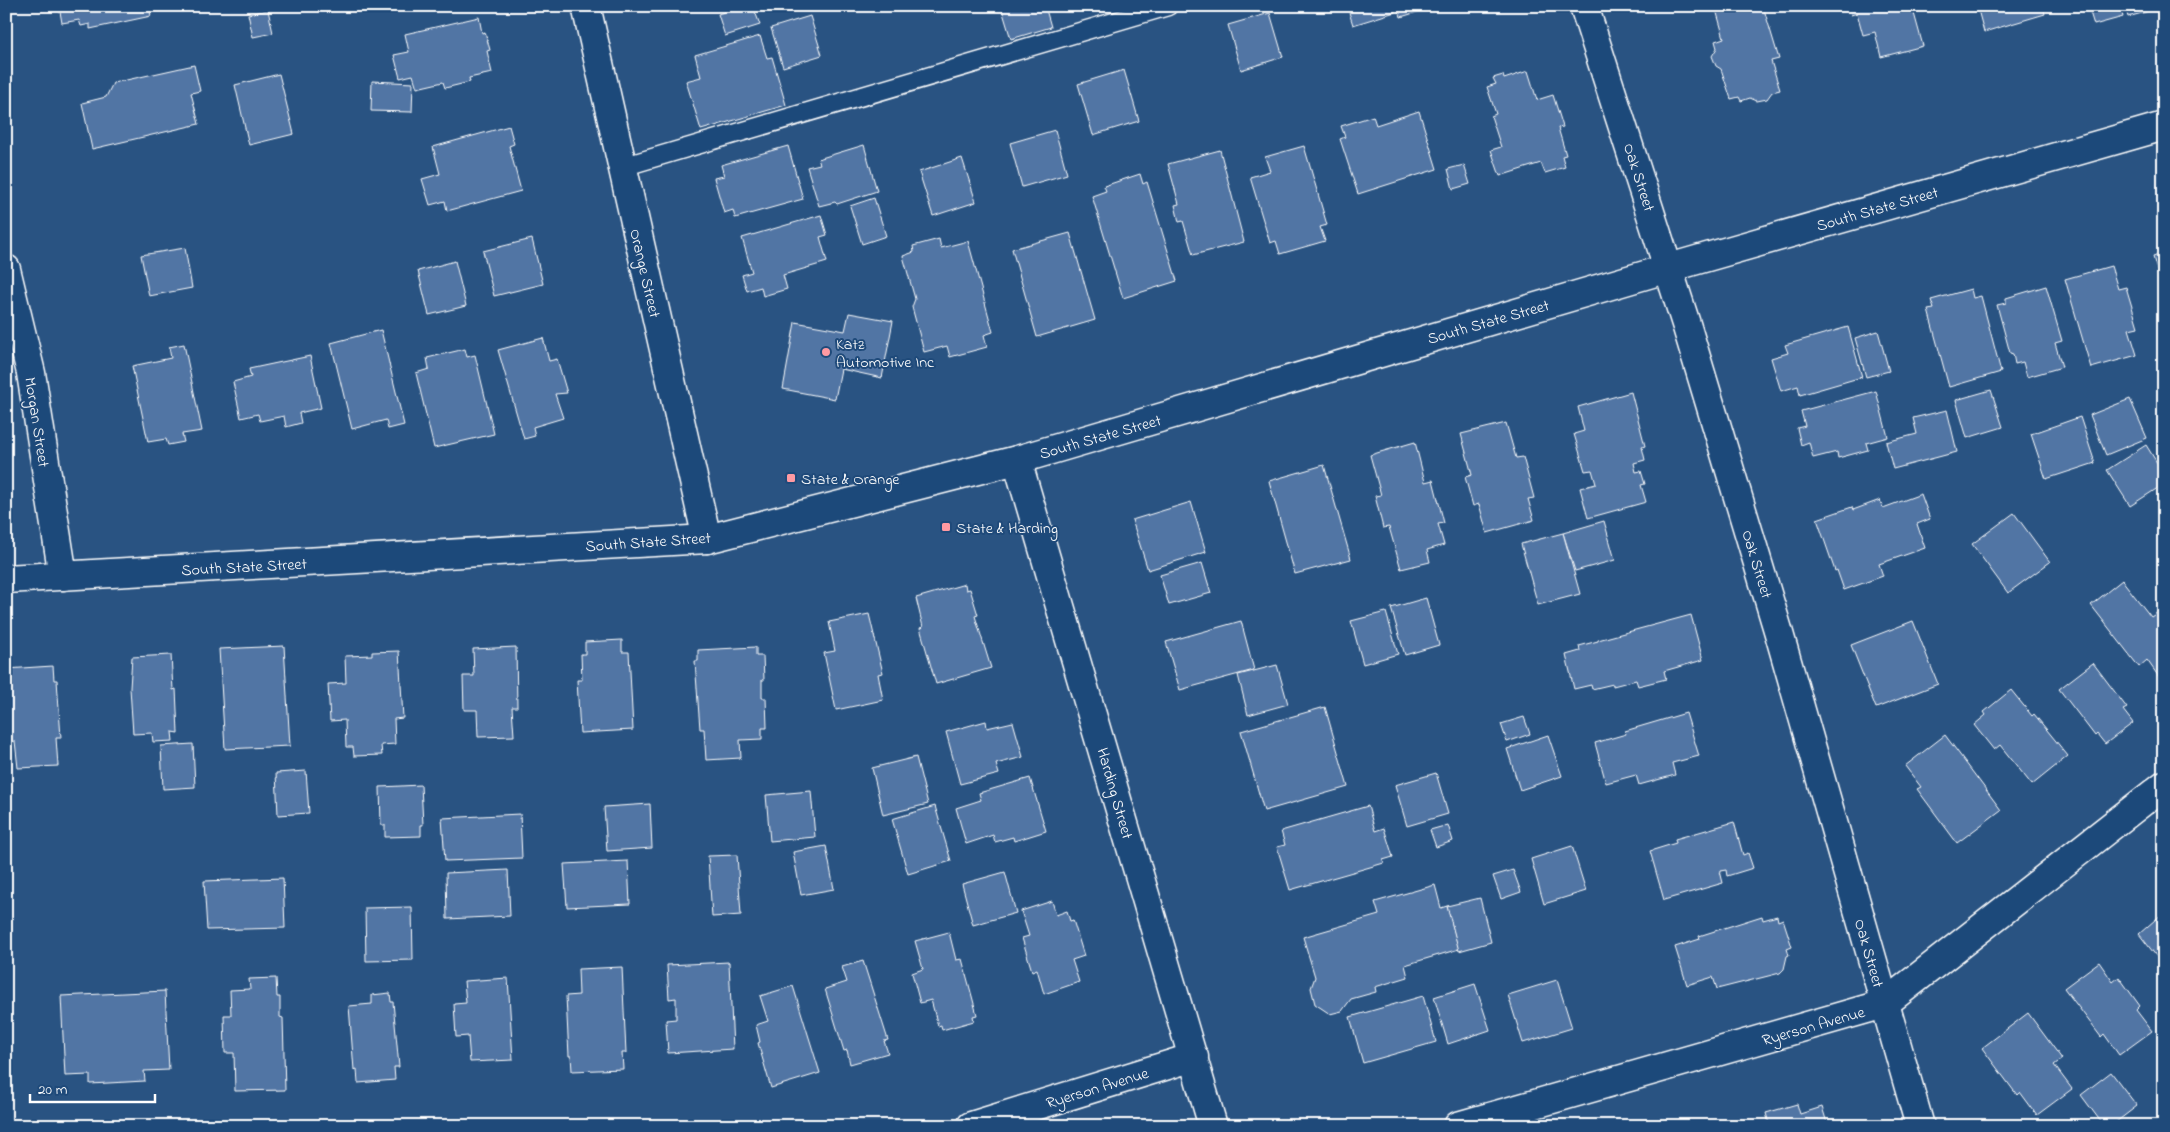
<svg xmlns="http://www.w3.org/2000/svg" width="2170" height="1132" viewBox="0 0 2170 1132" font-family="'Indie Flower',sans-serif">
<rect width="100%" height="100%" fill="#295382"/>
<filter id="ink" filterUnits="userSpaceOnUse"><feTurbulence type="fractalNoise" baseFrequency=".02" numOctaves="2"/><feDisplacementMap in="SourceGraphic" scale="10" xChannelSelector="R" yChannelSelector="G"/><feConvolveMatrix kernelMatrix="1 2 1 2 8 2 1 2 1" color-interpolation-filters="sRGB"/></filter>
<g filter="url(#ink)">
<g fill="#5175a4" stroke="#fff">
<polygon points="59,6 149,6 151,16 90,29 90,24 81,26 79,20 62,23"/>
<polygon points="741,6 753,6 760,25 725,36 718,14"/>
<polygon points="1001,6 1045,6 1051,27 1011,39"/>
<polygon points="1347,6 1393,6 1395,12 1353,25"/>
<polygon points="1398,6 1437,6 1401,17"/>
<polygon points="1715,6 1763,6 1779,59 1771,61 1780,90 1772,92 1767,99 1757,101 1750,98 1741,101 1739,97 1731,99 1721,69 1716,66 1712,56 1717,48 1715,41 1724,38"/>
<polygon points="1849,6 1912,6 1923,46 1881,57 1875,32 1863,35 1857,13 1851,15"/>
<polygon points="1977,6 2043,6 2045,14 1984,32"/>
<polygon points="2088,6 2120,6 2123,17 2094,25"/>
<polygon points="2125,6 2155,6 2156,9 2128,17"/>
<polygon points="268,10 273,33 253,37 248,14"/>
<polygon points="1270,13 1283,57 1241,70 1228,25"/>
<polygon points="810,16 822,55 783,67 771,28"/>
<polygon points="479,17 482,33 485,32 490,50 487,51 492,73 469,78 470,82 445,88 443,82 417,88 413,75 400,78 394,55 409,52 405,34"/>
<polygon points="760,36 767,58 772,57 786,105 701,130 686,81 701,77 695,55"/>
<polygon points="194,65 200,91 191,93 199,124 92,149 82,103 106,97 113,83"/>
<polygon points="1124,70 1139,121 1093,135 1078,84"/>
<polygon points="1528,71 1537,100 1553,95 1563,127 1558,128 1566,155 1562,156 1565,167 1545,173 1541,163 1500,176 1491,150 1501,147 1491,116 1496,114 1487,87 1496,84 1493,78 1503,75 1504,79"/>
<polygon points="279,74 294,134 249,145 235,85"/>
<polygon points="372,81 413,83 412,112 371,111"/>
<polygon points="1419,111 1437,169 1358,194 1340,139 1345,137 1341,126 1373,116 1376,125"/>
<polygon points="509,126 514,144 509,146 521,191 447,211 445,201 430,205 422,179 440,174 433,147"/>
<polygon points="1055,130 1067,174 1022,187 1010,143"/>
<polygon points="864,145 877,191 837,204 835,202 819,206 807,167 820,164 818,159"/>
<polygon points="788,146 803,199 735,218 733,210 724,213 714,178 724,176 721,165"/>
<polygon points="1304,146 1327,225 1320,227 1325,241 1280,254 1276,241 1270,243 1250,177 1270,171 1265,157"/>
<polygon points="1220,150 1244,242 1193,255 1183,221 1179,222 1175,205 1179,204 1168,164"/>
<polygon points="962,158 976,202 933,216 919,172"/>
<polygon points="1464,165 1470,184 1453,189 1448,169"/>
<polygon points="1140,174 1143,184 1147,182 1177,281 1123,298 1092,196 1106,191 1104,186"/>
<polygon points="874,198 886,236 862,244 850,206"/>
<polygon points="821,215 827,235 820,237 827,262 783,275 787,289 763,296 761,287 747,291 742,275 752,272 742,238"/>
<polygon points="1070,233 1095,320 1037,337 1012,249"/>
<polygon points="532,239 543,284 494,296 483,251"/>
<polygon points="939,239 941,248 968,241 993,332 984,335 987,347 950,357 947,346 924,352 912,307 915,299 903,256 914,252 913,246"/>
<polygon points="185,248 192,288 149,296 141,255"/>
<polygon points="2164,253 2164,293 2153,257"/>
<polygon points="455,261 466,306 429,315 418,271"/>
<polygon points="2111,266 2118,289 2126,287 2138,327 2129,329 2137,355 2091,368 2065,279"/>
<polygon points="2046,286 2062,341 2055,343 2062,367 2027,377 2023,362 2015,364 2013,354 2010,353 1997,305 2006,303 2006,298"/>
<polygon points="1971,289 1973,298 1981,296 2001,372 1949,387 1928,310 1934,309 1931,300"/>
<polygon points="849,313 893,321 882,378 841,369 835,399 783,389 795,322 845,331"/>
<polygon points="1848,327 1862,377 1800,395 1798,386 1781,391 1771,358 1788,353 1785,345"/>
<polygon points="381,330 404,425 388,429 386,420 352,429 331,343"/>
<polygon points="1878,331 1889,371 1866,377 1855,338"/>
<polygon points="543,338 549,361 557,359 567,393 555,394 563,418 533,427 535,436 524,439 498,350"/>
<polygon points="184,344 202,431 182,434 184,442 168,445 166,439 148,442 132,366 171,358 169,347"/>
<polygon points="465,349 467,357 475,355 494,434 434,448 416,373 429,369 427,358"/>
<polygon points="310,356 321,408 299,413 301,423 286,427 284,416 260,421 258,414 241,418 233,382 251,377 249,369"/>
<polygon points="1991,390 2003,427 1967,438 1956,400"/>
<polygon points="1876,391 1888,437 1866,443 1868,450 1838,458 1837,452 1813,458 1809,442 1801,445 1797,428 1805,426 1801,411"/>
<polygon points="1631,392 1645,446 1642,447 1645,460 1634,463 1636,472 1641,471 1645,484 1641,485 1646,502 1588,518 1580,488 1596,484 1592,470 1585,471 1574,434 1584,431 1578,407"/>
<polygon points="2130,399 2147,438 2106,455 2090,415"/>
<polygon points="1947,410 1957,452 1893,469 1886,442 1917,434 1913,418"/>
<polygon points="2080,417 2095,463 2046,479 2031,434"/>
<polygon points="1506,423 1516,458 1523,457 1534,498 1528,499 1534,520 1487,533 1479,504 1473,506 1465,477 1472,475 1461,434"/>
<polygon points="1415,442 1425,482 1433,480 1444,523 1438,524 1444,545 1427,550 1430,562 1401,569 1389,527 1383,528 1375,496 1381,495 1370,455"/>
<polygon points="2146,445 2164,474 2164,484 2130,506 2107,470"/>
<polygon points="1324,465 1351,559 1295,574 1269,481"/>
<polygon points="1921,494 1930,519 1917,524 1925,548 1879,564 1883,576 1844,590 1837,570 1835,571 1817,519 1852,507 1853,510 1880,500 1883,508"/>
<polygon points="1191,502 1206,552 1148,570 1132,520"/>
<polygon points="2014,513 2050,562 2008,593 1972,544"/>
<polygon points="1604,521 1615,560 1575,571 1563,533"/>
<polygon points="1563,533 1580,594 1538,605 1521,544"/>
<polygon points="1202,563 1211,593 1169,605 1160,575"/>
<polygon points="2122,580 2151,617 2164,608 2164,673 2159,677 2147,660 2139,667 2091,605"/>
<polygon points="965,584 966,590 970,589 978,615 975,616 991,668 936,684 920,628 923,627 916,598"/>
<polygon points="1426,598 1439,645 1405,655 1391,608"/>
<polygon points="1386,612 1398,654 1363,664 1351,621"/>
<polygon points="869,614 883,673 878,674 883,700 836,710 824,653 835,651 829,622"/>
<polygon points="1691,615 1703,660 1664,671 1666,679 1638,686 1636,680 1613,686 1613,684 1592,689 1591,685 1574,689 1566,655 1580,651 1579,646 1598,641 1598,640"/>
<polygon points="1241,621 1254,670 1180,690 1166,642"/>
<polygon points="1913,621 1938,684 1876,708 1851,645"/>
<polygon points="622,640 622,652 629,652 633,730 580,733 577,680 582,680 581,654 585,654 585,642"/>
<polygon points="284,646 290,746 225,749 219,649"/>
<polygon points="516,647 517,707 512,707 514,736 478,737 477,710 464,710 463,676 474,676 473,649"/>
<polygon points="756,647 756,656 763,656 764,680 762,680 762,698 766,698 767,728 762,728 762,739 740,740 741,758 706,760 704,729 700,729 695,661 698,661 698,650"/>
<polygon points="399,651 403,718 394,719 395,744 381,745 382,755 354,756 353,747 346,747 345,720 330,721 328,684 346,683 345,656 372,655 372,652"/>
<polygon points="171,655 173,690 176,689 178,733 172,732 173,741 153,742 152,733 133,734 130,688 132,657"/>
<polygon points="2093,663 2127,708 2123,710 2133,723 2105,744 2097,734 2095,736 2059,689"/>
<polygon points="1277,665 1288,704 1248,715 1238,675"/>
<polygon points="53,666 54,680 57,680 61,738 56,738 58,766 18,768 15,741 6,742 6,669"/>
<polygon points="2011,690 2032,716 2034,714 2068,756 2032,785 2000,745 1994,750 1974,725 1986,715 1984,712"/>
<polygon points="1325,707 1348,787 1264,811 1241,731"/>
<polygon points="1686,713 1699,756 1672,763 1675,775 1639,785 1636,775 1606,783 1595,743 1626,734 1625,731"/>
<polygon points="1524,717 1530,734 1507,742 1501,724"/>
<polygon points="986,721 987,728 1013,722 1023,757 996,764 999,774 960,784 946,732"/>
<polygon points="1548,735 1562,776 1520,790 1507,749"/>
<polygon points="1945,735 2001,810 1957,843 1917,789 1921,787 1905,766"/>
<polygon points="193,744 195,787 163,789 161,746"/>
<polygon points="916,757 928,804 883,815 872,768"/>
<polygon points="306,771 309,813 278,815 276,773"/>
<polygon points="1436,773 1448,814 1407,826 1395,785"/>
<polygon points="1030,778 1046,831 1014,841 1013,837 995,842 993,835 966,844 956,808 981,800 979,793"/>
<polygon points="421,785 423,825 421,825 421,836 385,837 385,825 381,825 380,787"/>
<polygon points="811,791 815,837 770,841 766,795"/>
<polygon points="650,804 652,848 607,851 604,807"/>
<polygon points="935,806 951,861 908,874 892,819"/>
<polygon points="1368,806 1375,831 1384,828 1393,857 1383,860 1384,863 1290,890 1277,847 1285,845 1281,831"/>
<polygon points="520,814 522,858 445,861 442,818"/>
<polygon points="1734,822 1743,855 1748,853 1753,868 1727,876 1726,870 1720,871 1723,883 1664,900 1650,851 1676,843 1675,839"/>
<polygon points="1448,825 1453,841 1436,847 1430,830"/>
<polygon points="826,846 834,889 801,895 793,852"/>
<polygon points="1572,846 1586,891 1544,904 1531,859"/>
<polygon points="737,855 741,915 712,917 708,856"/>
<polygon points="628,861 630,904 567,907 564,864"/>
<polygon points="508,870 510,916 447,919 446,873"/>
<polygon points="1513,870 1521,892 1501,899 1493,876"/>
<polygon points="1005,872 1016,913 973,925 962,884"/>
<polygon points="283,878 285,928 207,930 204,881"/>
<polygon points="1435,885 1441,908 1447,906 1459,949 1405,965 1408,977 1375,987 1376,992 1351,999 1342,1011 1330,1014 1315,1004 1311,988 1315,977 1303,937 1379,915 1375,902"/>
<polygon points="1480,898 1491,942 1459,951 1447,906"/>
<polygon points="1052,901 1056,915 1067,911 1070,921 1073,920 1084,956 1072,960 1079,982 1044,994 1037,969 1032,971 1022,938 1029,936 1021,911"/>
<polygon points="412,907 413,960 366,961 365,908"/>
<polygon points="2164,912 2164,966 2139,934"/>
<polygon points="1762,916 1763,920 1777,916 1778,921 1783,919 1792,947 1787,949 1789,955 1787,956 1784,969 1780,973 1717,989 1713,977 1687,985 1675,947 1700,939 1699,936"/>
<polygon points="949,932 956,960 962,959 977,1015 973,1016 974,1021 942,1030 941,1025 938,1026 931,1000 920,1003 912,973 923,969 915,941"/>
<polygon points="863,961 888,1040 884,1041 888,1053 850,1064 847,1050 844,1051 825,989 847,982 842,967"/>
<polygon points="729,962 733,1049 668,1053 666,1020 676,1019 676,998 669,999 667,965"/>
<polygon points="2099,962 2113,982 2119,977 2140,1006 2136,1010 2152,1031 2119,1055 2104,1034 2101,1037 2064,988"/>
<polygon points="622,967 626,1053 622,1053 623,1069 572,1071 571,1056 569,1056 566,996 579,995 578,969"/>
<polygon points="276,978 277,997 280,997 280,1017 283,1018 285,1090 235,1091 234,1053 225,1053 224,1015 231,1015 230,990 250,989 249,979"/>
<polygon points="508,978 513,1060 470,1062 468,1036 456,1037 454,1004 466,1003 464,981"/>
<polygon points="1557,980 1572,1028 1523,1043 1508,995"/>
<polygon points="1475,984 1490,1030 1448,1044 1434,997"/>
<polygon points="793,986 820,1073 771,1088 758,1043 760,1042 756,1025 768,1021 760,996"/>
<polygon points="165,991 169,1070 144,1071 145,1081 90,1084 90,1075 65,1076 61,996"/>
<polygon points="390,993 391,1002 393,1002 399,1067 394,1067 395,1080 358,1083 357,1069 354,1070 349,1006 372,1004 372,995"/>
<polygon points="1423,996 1436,1042 1363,1063 1350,1017"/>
<polygon points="2028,1013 2062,1059 2054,1065 2072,1089 2037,1115 2020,1092 2017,1095 1982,1048"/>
<polygon points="2111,1072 2137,1106 2111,1126 2104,1126 2081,1095"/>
<polygon points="1797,1104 1800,1114 1822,1107 1828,1126 1765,1126 1769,1124 1766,1113"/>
</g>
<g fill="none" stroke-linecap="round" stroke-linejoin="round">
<g stroke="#fff" stroke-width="21">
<polyline id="lane" points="622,167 1168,6"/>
</g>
<g stroke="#fff" stroke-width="31">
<g id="street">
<polyline points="586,6 707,539"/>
<polyline points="1584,6 1686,324 1778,630 1920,1126"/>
<polyline points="6,269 31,373 63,576"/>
<polyline points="1017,460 1213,1126"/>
<polyline points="971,1126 1194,1057"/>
<polyline points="1458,1126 1884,1004 2164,785"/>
</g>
</g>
<g stroke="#fff" stroke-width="31">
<polyline id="primary" points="6,579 707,539 1017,460 1669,268 2164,126"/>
</g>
<use href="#lane" stroke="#1f4a7a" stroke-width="18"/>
<use href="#street" stroke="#1f4a7a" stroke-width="28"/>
<use href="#primary" stroke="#1f4a7a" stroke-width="28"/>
</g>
</g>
<g fill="#ff9aa2" stroke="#1f4a7a" stroke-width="2">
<circle cx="826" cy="352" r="5"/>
<rect x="786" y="473" width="10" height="10" rx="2.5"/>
<rect x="941" y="522" width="10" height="10" rx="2.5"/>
</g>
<g text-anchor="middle" stroke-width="4" stroke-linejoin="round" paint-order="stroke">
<g font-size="16" fill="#fff" stroke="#1f4a7a">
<text transform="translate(1640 177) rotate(72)" y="6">Oak Street</text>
<text transform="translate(1877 208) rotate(-16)" y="6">South State Street</text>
<text transform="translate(646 273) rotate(77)" y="6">Orange Street</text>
<text transform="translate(1488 321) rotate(-16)" y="6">South State Street</text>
<text transform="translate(38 422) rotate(81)" y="6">Morgan Street</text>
<text transform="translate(1100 436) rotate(-16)" y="6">South State Street</text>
<text transform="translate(648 541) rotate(-4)" y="6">South State Street</text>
<text transform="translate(1758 564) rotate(73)" y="6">Oak Street</text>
<text transform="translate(244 566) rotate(-3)" y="6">South State Street</text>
<text transform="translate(1116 793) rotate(74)" y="6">Harding Street</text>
<text transform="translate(1870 953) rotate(74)" y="6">Oak Street</text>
<text transform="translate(1813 1025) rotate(-16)" y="6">Ryerson Avenue</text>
<text transform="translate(1097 1087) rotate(-17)" y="6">Ryerson Avenue</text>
</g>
<g font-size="16" fill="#fff" stroke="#1f4a7a" text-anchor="start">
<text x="836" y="349">Katz<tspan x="836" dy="18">Automotive Inc</tspan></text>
<text x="801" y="484">State &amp; Orange</text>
<text x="956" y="533">State &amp; Harding</text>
</g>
</g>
<rect width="2170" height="1132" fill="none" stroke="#1f4a7a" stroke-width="25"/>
<rect x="12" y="12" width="2145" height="1107" fill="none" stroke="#fff" stroke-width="2" filter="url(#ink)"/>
<path d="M30 1094v8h125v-8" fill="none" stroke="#ffffff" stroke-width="2.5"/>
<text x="38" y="1094" font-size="15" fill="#ffffff" stroke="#1f4a7a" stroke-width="4" paint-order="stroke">20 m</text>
</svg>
